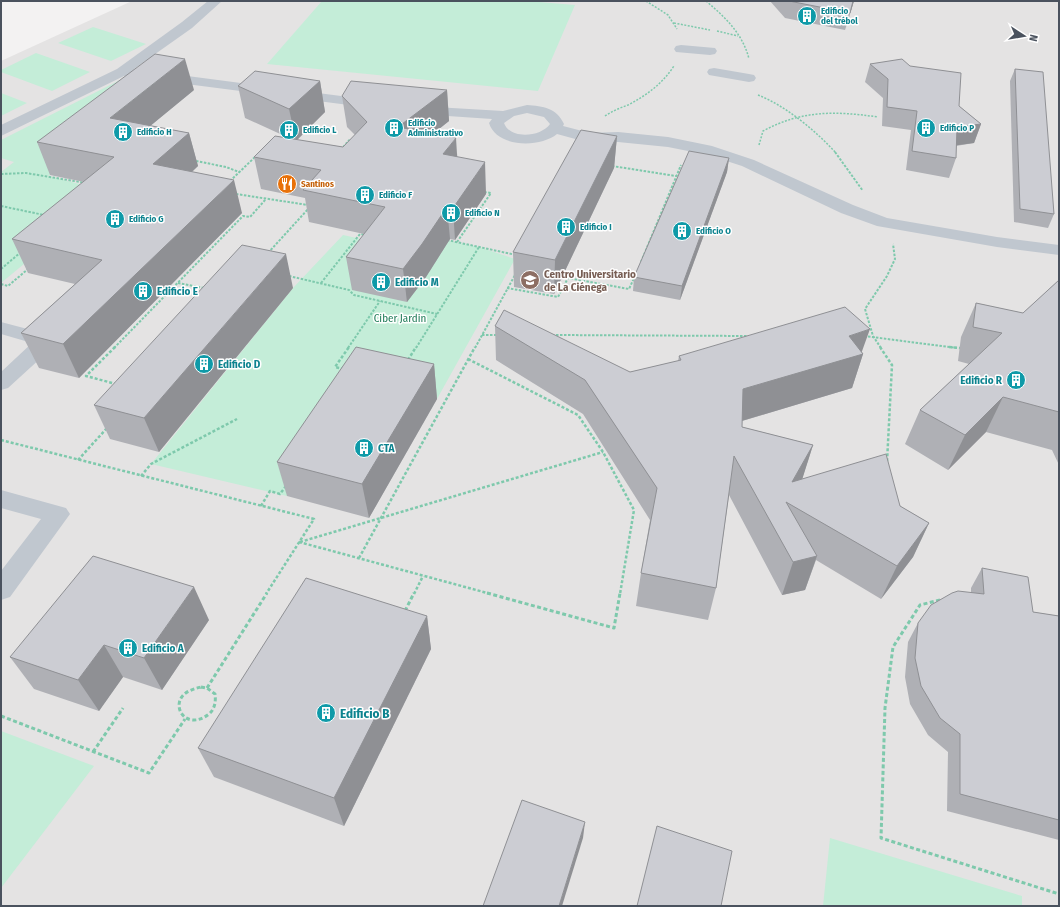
<svg xmlns="http://www.w3.org/2000/svg" width="1060" height="907" viewBox="0 0 1060 907" font-family="'Fira Sans Condensed',sans-serif">
<rect width="100%" height="100%" fill="#f3f2f2"/>
<polygon fill="#e4e3e3" points="132,1 1059,1 1059,906 1,906 1,61"/>
<g fill="#c4edd8">
<polygon points="322,1 527,1 575,5 538,91 267,64"/>
<polygon points="93,27 146,44 111,61 58,43"/>
<polygon points="36,53 90,72 52,91 1,72 1,70"/>
<polygon points="124,78 162,83 48,176 111,192 1,283 1,172 14,162 1,158 1,140"/>
<polygon points="1,93 27,103 1,116"/>
<polygon points="413,234 479,247 515,259 437,399 362,382 287,496 151,464 293,288 343,235 398,247"/>
<polygon points="1,731 94,766 1,888"/>
<polygon points="830,838 1022,896 1022,906 823,906"/>
</g>
<g fill="none" stroke-linecap="round" stroke-linejoin="round">
<g stroke="#7ec9ac" stroke-width="1.5" stroke-dasharray="2 1.5" stroke-linecap="butt">
<polyline points="646,1 668,15 677,29"/>
<path d="M706,1C725,17 743,34 749,59"/>
<polyline points="674,23 710,30"/>
<polyline points="717,31 738,36"/>
<path d="M758,95C786,106 816,131 836,153"/>
<path d="M605,116C612,111 620,108 628,105C647,95 662,84 674,66"/>
<path d="M759,145L763,131C802,110 835,111 878,117"/>
<polyline points="341,149 349,140 351,143"/>
</g>
<g stroke="#7ec9ac" stroke-width="2" stroke-dasharray="2.5 1.5" stroke-linecap="butt">
<polyline points="835,152 863,191"/>
<polyline points="196,161 226,167 239,172"/>
<polyline points="612,166 676,176"/>
<polyline points="1,174 26,173 86,183"/>
<polyline points="230,181 255,157"/>
<polyline points="236,194 308,205"/>
<polyline points="1,206 44,215"/>
<polyline points="447,240 516,255"/>
<polyline points="457,242 491,193 484,192"/>
<polyline points="268,253 309,208"/>
<polyline points="641,262 681,165"/>
<polyline points="1,269 21,252"/>
<polyline points="289,276 349,290 354,295 437,314"/>
<polyline points="178,283 204,288"/>
<polyline points="321,283 360,234 367,235"/>
<polyline points="1,284 8,286 28,269"/>
<polyline points="507,288 558,297 568,278 629,289 635,276"/>
<polyline points="482,335 497,335"/>
<polyline points="552,335 749,336"/>
<polyline points="864,336 957,348"/>
<polyline points="114,348 243,216 250,217 266,199"/>
<polyline points="348,348 380,301"/>
<polyline points="416,348 479,247"/>
<polyline points="475,348 515,275"/>
<polyline points="881,348 873,336 865,309 887,276 895,259 893,244"/>
</g>
<g stroke="#7ec9ac" stroke-width="2.5" stroke-dasharray="3 2" stroke-linecap="butt">
<polyline points="115,347 86,376 116,384"/>
<polyline points="880,347 892,365 887,462"/>
<polyline points="949,347 960,348"/>
<polyline points="468,359 578,415 603,452 634,510 620,594"/>
<polyline points="408,360 416,347"/>
<polyline points="344,369 335,367 349,347"/>
<polyline points="1,440 314,519 266,594"/>
<polyline points="78,460 107,428"/>
<polyline points="141,476 151,464 237,419"/>
<polyline points="261,506 270,491 280,494 286,486"/>
<polyline points="299,542 491,594"/>
<polyline points="300,542 603,452"/>
<polyline points="359,558 475,347"/>
<polyline points="414,594 423,576"/>
</g>
<g stroke="#7ec9ac" stroke-width="3" stroke-dasharray="4 2.5" stroke-linecap="butt">
<polyline points="487,593 614,628 620,593"/>
<polyline points="940,600 920,605 893,647 885,708 881,838 1059,894"/>
<polyline points="405,611 414,593"/>
<path d="M201,687L207,688L215,694C216,701 215,709 209,714C185,733 167,702 189,691C193,689 197,688 201,687Z"/>
<polyline points="207,688 267,593"/>
<polyline points="1,716 149,773 185,719"/>
<polyline points="93,752 123,708"/>
</g>
<g fill="#c0c7cf" fill-rule="evenodd">
<polygon points="208,1 222,1 192,28 134,69 372,100 377,101 379,104 377,107 372,108 124,76 1,136 1,125 117,69 182,22"/>
<polygon points="681,45 715,48 717,51 715,54 710,55 676,52 674,49 676,46"/>
<polygon points="714,68 749,74 754,75 756,78 754,81 749,82 709,75 707,72 709,69"/>
<path d="M527,105C543,106 557,108 564,124L563,126L590,133L618,132L668,137L712,146L754,160L853,205L887,218L997,237L1059,245V255L997,247L877,226L841,213L742,166L708,155L668,147L618,142L590,143L557,134C540,148 497,148 489,123L492,119L418,114L413,113L411,110L413,107L418,106L503,111ZM527,113L544,117L550,124C541,137 510,140 504,123L514,116Z"/>
<polygon points="1,322 54,336 57,341 54,346 8,388 1,390 1,372 32,343 1,334"/>
<polygon points="1,490 66,508 70,514 10,597 1,600 1,571 41,519 1,508"/>
</g>
</g>
<g fill="#afb0b5">
<polygon points="770,1 854,1 845,30 785,18"/>
<polygon points="870,64 959,106 981,124 974,143 956,146 956,158 949,178 906,170 911,130 882,126 883,98 865,82"/>
<polygon points="1015,69 1054,214 1048,228 1014,222 1010,81"/>
<polygon points="320,81 325,112 297,140 343,147 355,135 347,127 342,96 447,90 449,121 433,134 457,157 486,194 455,240 450,239 426,277 407,302 352,290 346,257 364,234 309,222 305,198 261,189 254,157 289,138 245,118 238,86"/>
<polygon points="194,90 150,126 189,133 198,166 192,172 242,213 79,378 39,368 21,333 75,284 28,273 12,239 84,182 50,175 37,142"/>
<polygon points="617,136 614,168 554,294 514,287 513,252"/>
<polygon points="729,158 727,172 680,300 633,291 634,277"/>
<polygon points="1059,280 1059,465 1052,450 986,432 948,470 905,444 920,410 969,364 958,361 961,337 976,303 1023,313"/>
<polygon points="293,288 159,452 110,439 94,405"/>
<polygon points="495,326 630,372 678,361 679,356 862,352 863,354 852,388 742,421 742,427 813,445 802,479 900,506 929,523 913,557 881,599 816,560 805,590 782,595 729,495 716,588 708,620 636,606 641,573 650,520 583,414 496,360"/>
<polygon points="434,364 437,399 369,518 287,496 277,462"/>
<polygon points="982,568 1033,612 1059,616 1059,840 947,811 948,752 928,735 910,704 905,677 908,642 918,623 971,593 971,588"/>
<polygon points="427,616 431,649 344,826 214,777 198,748"/>
<polygon points="209,620 162,690 123,677 99,711 34,689 10,657"/>
</g>
<g fill="#8f9094">
<polygon points="853,1 854,1 845,30 850,13"/>
<polygon points="185,59 194,90 121,150 110,118"/>
<polygon points="320,81 325,112 296,141 289,109"/>
<polygon points="447,90 449,121 401,159 398,127"/>
<polygon points="981,124 974,143 951,146 957,127"/>
<polygon points="189,133 198,166 164,197 153,164"/>
<polygon points="617,136 614,168 554,294 555,260"/>
<polygon points="456,138 458,169 443,154"/>
<polygon points="729,158 727,172 680,300 682,286"/>
<polygon points="485,162 486,194 455,240 453,208"/>
<polygon points="234,180 242,213 79,378 63,344"/>
<polygon points="447,207 450,239 426,277 407,302 403,269"/>
<polygon points="286,254 293,288 159,452 144,418"/>
<polygon points="870,329 861,354 863,354 852,388 735,423 743,389 849,336"/>
<polygon points="434,364 437,399 369,518 362,484"/>
<polygon points="1003,397 986,432 948,470 965,435"/>
<polygon points="813,445 802,480 792,482"/>
<polygon points="929,523 913,557 881,599 897,566"/>
<polygon points="817,556 805,590 782,595 793,562"/>
<polygon points="194,587 209,620 162,690 144,658"/>
<polygon points="427,616 431,649 344,826 334,798"/>
<polygon points="104,645 123,677 99,711 78,680"/>
<polygon points="585,822 583,838 562,906 559,906"/>
</g>
<g fill="#cccdd3" stroke="#8f9094">
<polygon points="789,1 853,1 850,13"/>
<polygon points="155,54 185,59 110,118 189,133 153,164 234,180 63,344 21,333 102,260 12,239 114,157 37,142"/>
<polygon points="902,59 910,66 961,73 959,106 981,124 957,127 956,158 912,151 917,111 887,107 888,79 870,64"/>
<polygon points="1015,69 1043,72 1054,214 1020,209"/>
<polygon points="255,71 320,81 289,109 238,86"/>
<polygon points="351,81 447,90 398,127 456,138 443,154 485,162 453,208 447,207 422,244 403,269 346,257 385,207 303,190 321,170 254,157 275,136 343,147 367,122 342,96"/>
<polygon points="581,130 617,136 555,260 513,252"/>
<polygon points="689,151 729,158 682,286 634,277"/>
<polygon points="242,245 286,254 144,418 94,405"/>
<polygon points="1059,280 1059,412 1003,397 965,435 920,410 1002,333 973,327 976,303 1023,313"/>
<polygon points="845,307 870,329 849,336 863,354 743,389 742,427 813,445 792,482 886,454 900,506 929,523 897,566 786,502 817,556 793,562 734,456 716,588 641,573 657,488 585,380 495,326 504,310 630,372 681,360 679,356"/>
<polygon points="356,347 434,364 362,484 277,462"/>
<polygon points="93,556 194,587 144,658 104,645 78,680 10,657"/>
<polygon points="982,568 1028,577 1033,612 1059,616 1059,820 960,794 960,734 940,718 921,686 915,658 918,623 931,605 952,593 958,591 984,594"/>
<polygon points="306,578 427,616 334,798 198,748"/>
<polygon points="522,800 585,822 559,906 483,906"/>
<polygon points="657,826 732,851 721,906 637,906"/>
</g>
<defs>
<g id="building-disc" transform="scale(1)"><circle r="9.5" fill="#0f9aa8" stroke="#fff"/><path d="M-4-6H4V6H1V3H-1V6H-4ZM-2.5-4.3h1.7v1.8h-1.7ZM.8-4.3h1.7v1.8H.8ZM-2.5-1h1.7V.8h-1.7ZM.8-1h1.7V.8H.8Z" fill="#fff"/></g>
<g id="restaurant-disc" transform="scale(1)"><circle r="9.5" fill="#e8710a" stroke="#fff"/><path d="M-5-6h1v4h1v-4h1v4h1v-4h1v5L-1.5 .5V6h-2V.5L-5-1ZM5-6V6H3V1.5H1.5Q1.5-4 5-6Z" fill="#fff"/></g>
<g id="university-disc" transform="scale(1)"><circle r="9.5" fill="#8d6e63" stroke="#fff"/><path d="M0-5L7-2L0 1L-7-2ZM-4 1L0 2.5L4 1V4Q0 6-4 4Z" fill="#fff"/></g>
</defs>
<g fill-rule="evenodd">
<use href="#building-disc" x="807" y="16"/>
<use href="#building-disc" x="394" y="128"/>
<use href="#building-disc" x="926" y="128"/>
<use href="#building-disc" x="289" y="130"/>
<use href="#building-disc" x="123" y="132"/>
<use href="#restaurant-disc" x="287" y="184"/>
<use href="#building-disc" x="365" y="195"/>
<use href="#building-disc" x="451" y="213"/>
<use href="#building-disc" x="115" y="219"/>
<use href="#building-disc" x="566" y="227"/>
<use href="#building-disc" x="682" y="231"/>
<use href="#university-disc" x="530" y="280"/>
<use href="#building-disc" x="381" y="282"/>
<use href="#building-disc" x="143" y="291"/>
<use href="#building-disc" x="204" y="364"/>
<use href="#building-disc" x="1016" y="380"/>
<use href="#building-disc" x="364" y="448"/>
<use href="#building-disc" x="128" y="648"/>
<use href="#building-disc" x="326" y="713"/>
</g>
<g text-anchor="middle" stroke-width="3" stroke-linejoin="round" paint-order="stroke">
<g font-size="9" font-weight="bold" fill="#0d838f" stroke="#fff" text-anchor="start">
<text x="821" y="14">Edificio<tspan x="821" dy="10">del trébol</tspan></text>
<text x="408" y="126">Edificio<tspan x="408" dy="10">Administrativo</tspan></text>
<text x="940" y="131">Edificio P</text>
<text x="303" y="133">Edificio L</text>
<text x="137" y="135">Edificio H</text>
<text x="379" y="198">Edificio F</text>
<text x="465" y="216">Edificio N</text>
<text x="129" y="222">Edificio G</text>
<text x="580" y="230">Edificio I</text>
<text x="696" y="234">Edificio O</text>
</g>
<g font-size="9" font-weight="bold" fill="#c56008" stroke="#fff" text-anchor="start">
<text x="301" y="187">Santinos</text>
</g>
<g font-size="11" font-weight="bold" fill="#785e54" stroke="#fff" text-anchor="start">
<text x="544" y="278">Centro Universitario<tspan x="544" dy="13">de La Ciénega</tspan></text>
</g>
<g font-size="11" font-weight="bold" fill="#0d838f" stroke="#fff" text-anchor="start">
<text x="395" y="286">Edificio M</text>
<text x="157" y="295">Edificio E</text>
<text x="218" y="368">Edificio D</text>
<text x="1002" y="384" text-anchor="end">Edificio R</text>
<text x="378" y="452">CTA</text>
<text x="142" y="652">Edificio A</text>
</g>
<g font-size="11" fill="#1f7b57" stroke="#fff">
<text x="400" y="322">Ciber Jardin</text>
</g>
<g font-size="13" font-weight="bold" fill="#0d838f" stroke="#fff" text-anchor="start">
<text x="340" y="718">Edificio B</text>
</g>
</g>
<rect width="1060" height="907" fill="none" stroke="#4a525e" stroke-width="4"/>
<g transform="translate(1024 36) rotate(102)" stroke="#ffffff" stroke-width="3" paint-order="stroke">
<path d="M0-3L7 15L0 10L-7 15Z" fill="#4a525e"/>
<text y="-6" font-size="11" font-weight="bold" text-anchor="middle" fill="#4a525e">N</text>
</g>
</svg>
